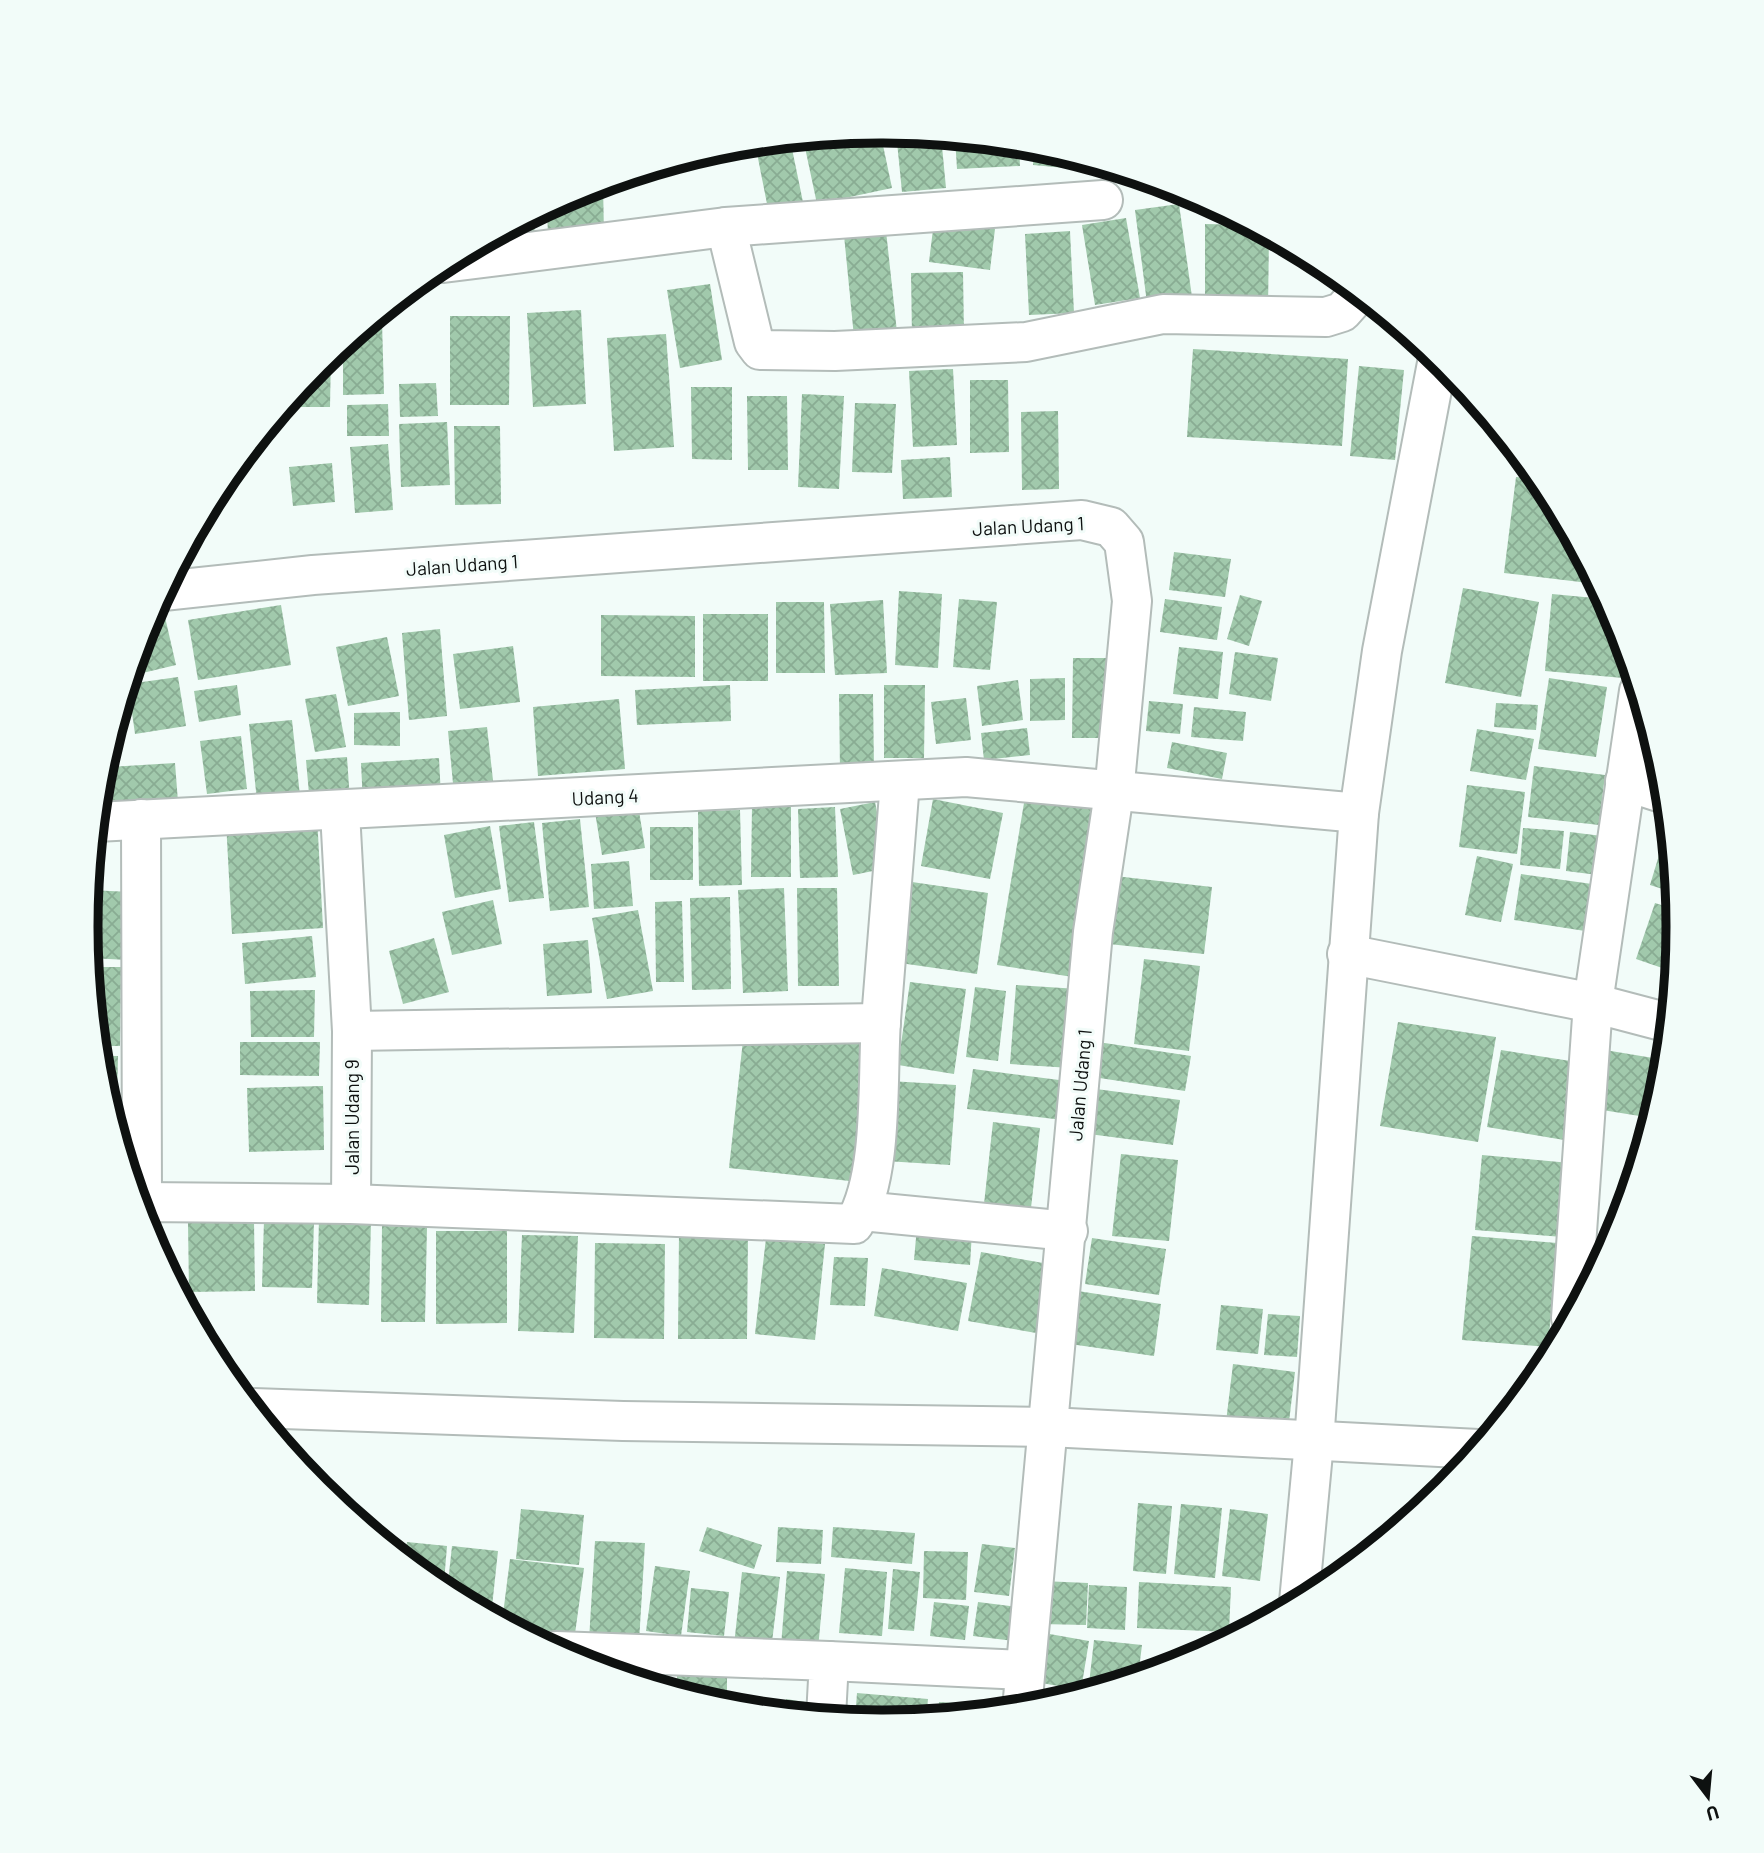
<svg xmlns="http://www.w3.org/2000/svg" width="1764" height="1853" viewBox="0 0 1764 1853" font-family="Barlow,sans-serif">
<defs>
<pattern id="building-cross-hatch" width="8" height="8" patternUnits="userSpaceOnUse" patternTransform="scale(1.75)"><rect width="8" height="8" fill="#a1c9ac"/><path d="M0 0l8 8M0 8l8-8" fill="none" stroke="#89ac93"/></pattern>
</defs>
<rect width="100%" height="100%" fill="#f2fcf9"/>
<g fill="url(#building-cross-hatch)">
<polygon points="880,131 892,188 817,204 803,138"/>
<polygon points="896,132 941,136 946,188 902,192"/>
<polygon points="955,137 1019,144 1020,166 957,169"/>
<polygon points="790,139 804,207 769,214 755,143"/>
<polygon points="1034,145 1086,160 1086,170 1033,165"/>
<polygon points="603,183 604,236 548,237 547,207 578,191"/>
<polygon points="1179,204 1192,297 1147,303 1135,210"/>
<polygon points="534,214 535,241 482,242 514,225"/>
<polygon points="1126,218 1140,298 1095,305 1082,225"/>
<polygon points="934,221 995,229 990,270 929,262"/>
<polygon points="1205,224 1250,225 1269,235 1268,309 1205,309"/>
<polygon points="886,231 897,332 854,337 844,235"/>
<polygon points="1070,231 1074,313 1029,315 1025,234"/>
<polygon points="963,272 964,336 912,337 911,273"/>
<polygon points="710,284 722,360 680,368 667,290"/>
<polygon points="581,310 586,404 533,407 527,313"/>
<polygon points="450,316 510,316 509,405 450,405"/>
<polygon points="370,321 382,321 384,394 343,395 343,344"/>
<polygon points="666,334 674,447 614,451 607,338"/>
<polygon points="1193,349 1348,359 1342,446 1187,437"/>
<polygon points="331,353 330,407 297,407 298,389"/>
<polygon points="1359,366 1404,370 1395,460 1350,456"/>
<polygon points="953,369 957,445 913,447 909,371"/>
<polygon points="970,380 1008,380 1009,452 970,453"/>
<polygon points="436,383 438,416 400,417 399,384"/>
<polygon points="691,387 732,387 732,460 692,459"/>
<polygon points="802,394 844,396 839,489 798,487"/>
<polygon points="747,396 787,396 788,470 748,470"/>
<polygon points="855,403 896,404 892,473 852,472"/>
<polygon points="388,404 389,436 347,436 347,405"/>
<polygon points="1058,411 1059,489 1022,490 1021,412"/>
<polygon points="447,422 450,485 401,487 399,424"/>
<polygon points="454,426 500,426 501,504 455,505"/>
<polygon points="388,444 393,510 355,513 350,447"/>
<polygon points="950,457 952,497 903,499 901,460"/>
<polygon points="332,463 335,502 293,506 289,467"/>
<polygon points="1516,477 1540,479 1544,484 1597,584 1504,573"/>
<polygon points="1174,552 1231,559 1225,597 1169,590"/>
<polygon points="1463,588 1539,602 1521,697 1445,683"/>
<polygon points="899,591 942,594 938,668 895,665"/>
<polygon points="1552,594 1605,599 1618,622 1634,679 1545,671"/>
<polygon points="1240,595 1262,601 1249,646 1227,639"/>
<polygon points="959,599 997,602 990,670 953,667"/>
<polygon points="1165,599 1222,607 1217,640 1160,632"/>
<polygon points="883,600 887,673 835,675 830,604"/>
<polygon points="776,602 824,602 825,673 776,673"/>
<polygon points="281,605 291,665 198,680 188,620"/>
<rect x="703" y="614" width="65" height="67"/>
<polygon points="601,615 695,616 695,677 601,676"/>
<polygon points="165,617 176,665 130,676 146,622"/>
<polygon points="440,629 447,716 409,720 402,633"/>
<polygon points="387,637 399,696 348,706 336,647"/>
<polygon points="513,646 520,702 460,709 453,654"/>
<polygon points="1179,647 1223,652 1218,699 1173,694"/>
<polygon points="1235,652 1278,658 1271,701 1229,694"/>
<polygon points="1073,658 1113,658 1112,738 1072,738"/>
<polygon points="178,677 186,726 135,734 128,684"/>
<polygon points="1065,678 1065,720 1030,721 1030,679"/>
<polygon points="1549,678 1607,687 1596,757 1538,749"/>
<polygon points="1018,680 1023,720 982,726 977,686"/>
<polygon points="237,685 241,715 199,722 194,691"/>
<polygon points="730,685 731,721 637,725 635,690"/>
<polygon points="884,685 925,685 924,758 884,758"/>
<polygon points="336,694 346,747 315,752 305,699"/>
<polygon points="839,694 873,694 874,769 840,770"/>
<polygon points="966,698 971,740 936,744 931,702"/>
<polygon points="619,699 625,769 538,776 533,707"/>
<polygon points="1149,701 1183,704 1180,734 1146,731"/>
<polygon points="1496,703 1538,705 1536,730 1494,727"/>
<polygon points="1194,707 1246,712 1243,741 1191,737"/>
<polygon points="400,712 400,746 354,745 354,713"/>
<polygon points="292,720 300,796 257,801 249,724"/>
<polygon points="487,727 494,789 454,794 448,731"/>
<polygon points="1027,728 1030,755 984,760 981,733"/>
<polygon points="1477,729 1534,739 1526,780 1470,771"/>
<polygon points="1650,730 1663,772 1664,779 1637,771"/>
<polygon points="241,736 247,789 207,794 200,741"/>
<polygon points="1172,742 1227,753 1222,779 1167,768"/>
<polygon points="347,757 350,801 310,805 306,760"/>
<polygon points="439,758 441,797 363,803 361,763"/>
<polygon points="175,763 178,802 112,807 109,767"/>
<polygon points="1534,766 1605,775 1599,825 1528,817"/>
<polygon points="1467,785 1525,792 1517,854 1459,847"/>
<polygon points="1026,791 1109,805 1079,978 997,965"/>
<polygon points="637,799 645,848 602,855 594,806"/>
<polygon points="933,799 1003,813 990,879 921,866"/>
<polygon points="875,802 888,868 853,875 840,809"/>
<polygon points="752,806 791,806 791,877 751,877"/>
<polygon points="835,807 838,877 800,878 798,809"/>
<polygon points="740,810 742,885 699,886 698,811"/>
<polygon points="317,816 323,928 232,934 226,821"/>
<polygon points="580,819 589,907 550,911 542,823"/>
<polygon points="534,822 544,898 509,902 499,826"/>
<polygon points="490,826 501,889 455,898 444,835"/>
<rect x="650" y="827" width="43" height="53"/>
<polygon points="1523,828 1564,831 1560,869 1520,865"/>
<polygon points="1570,832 1610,837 1606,876 1566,871"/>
<polygon points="1666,832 1669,833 1675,893 1650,885"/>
<polygon points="1477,856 1513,864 1501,922 1465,915"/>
<polygon points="629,861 633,906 594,909 591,864"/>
<polygon points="1521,874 1592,884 1585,931 1514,920"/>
<polygon points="1106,875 1212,887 1204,954 1099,943"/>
<polygon points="905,881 988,893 977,974 893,962"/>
<polygon points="784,888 788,991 743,993 738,890"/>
<polygon points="797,888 837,888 839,986 798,986"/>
<polygon points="89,890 131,892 128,960 89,958 86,926"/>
<polygon points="730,897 731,989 692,990 690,898"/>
<polygon points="493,900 502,944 452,955 442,912"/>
<polygon points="682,901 684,982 656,982 655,902"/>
<polygon points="1655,903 1677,910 1678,927 1671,971 1636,959"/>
<polygon points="638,910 653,991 607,999 592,918"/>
<polygon points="312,936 316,977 245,984 242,943"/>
<polygon points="434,938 449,992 403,1004 389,951"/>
<polygon points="588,940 592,993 547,996 543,944"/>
<polygon points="1144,959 1200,966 1189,1051 1134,1044"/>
<polygon points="90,967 121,967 120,1046 98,1046"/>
<polygon points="910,982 966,989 954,1074 898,1065"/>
<polygon points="1016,985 1078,989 1071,1068 1010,1064"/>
<polygon points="975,987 1006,991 998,1061 966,1057"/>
<polygon points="315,990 314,1037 251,1037 250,991"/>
<polygon points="1398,1022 1496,1037 1478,1142 1380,1126"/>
<polygon points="744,1031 875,1045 859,1182 729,1168"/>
<polygon points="240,1042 320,1042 319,1076 240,1075"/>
<polygon points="1098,1042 1191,1056 1185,1091 1093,1077"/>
<polygon points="1501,1050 1583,1063 1570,1141 1487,1127"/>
<polygon points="1605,1050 1665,1060 1663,1082 1652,1118 1596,1109"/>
<polygon points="98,1056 118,1056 117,1101 107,1100"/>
<polygon points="973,1069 1067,1081 1063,1120 967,1109"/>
<polygon points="890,1081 956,1085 950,1165 885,1161"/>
<polygon points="323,1086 324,1150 249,1152 247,1088"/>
<polygon points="1096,1089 1180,1100 1173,1145 1089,1134"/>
<polygon points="109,1109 119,1109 118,1137"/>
<polygon points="993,1122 1040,1128 1031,1208 984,1204"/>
<polygon points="1121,1154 1178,1160 1169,1241 1112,1236"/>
<polygon points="1482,1155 1570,1163 1563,1237 1475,1230"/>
<polygon points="1634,1162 1638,1163 1632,1184 1630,1184"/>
<polygon points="1610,1206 1625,1207 1606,1253"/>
<polygon points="319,1218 371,1220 369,1305 317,1303"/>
<polygon points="264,1220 314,1221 312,1288 262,1287"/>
<polygon points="254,1221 255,1291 189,1292 188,1222"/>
<polygon points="382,1226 427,1227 425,1322 381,1322"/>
<polygon points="917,1227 972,1231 970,1265 914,1260"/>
<polygon points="436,1231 507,1231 507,1323 436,1324"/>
<polygon points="679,1232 748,1233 747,1339 678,1339"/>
<polygon points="522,1235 578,1236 574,1333 518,1331"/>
<polygon points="1472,1236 1557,1243 1548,1347 1462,1340"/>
<polygon points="766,1238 825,1244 815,1340 755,1334"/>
<polygon points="1092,1238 1166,1249 1159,1295 1085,1284"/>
<polygon points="595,1243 665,1244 664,1339 594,1338"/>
<polygon points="981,1252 1049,1264 1036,1333 968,1321"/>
<polygon points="834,1257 868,1258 865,1306 830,1305"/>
<polygon points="882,1268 967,1283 958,1331 874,1316"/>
<polygon points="1078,1291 1161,1304 1154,1356 1070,1344"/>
<polygon points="1221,1305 1263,1309 1258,1354 1216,1350"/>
<polygon points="1268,1314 1300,1316 1297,1357 1264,1355"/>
<polygon points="1233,1364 1295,1372 1288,1430 1226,1422"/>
<polygon points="1138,1503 1172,1506 1166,1574 1133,1571"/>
<polygon points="1181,1504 1222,1508 1215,1578 1174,1574"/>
<polygon points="521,1509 584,1515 579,1565 516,1559"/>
<polygon points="1230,1509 1268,1514 1260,1581 1222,1576"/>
<polygon points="707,1527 762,1545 754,1569 699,1551"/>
<polygon points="778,1527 823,1530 821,1564 776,1562"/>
<polygon points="833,1527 915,1533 912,1564 831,1557"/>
<polygon points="376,1536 392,1538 391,1548 379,1539"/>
<polygon points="595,1541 645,1543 639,1642 589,1640"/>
<polygon points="407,1542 447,1546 444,1582 430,1580 405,1560"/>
<polygon points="982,1544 1015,1548 1009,1596 974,1592"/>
<polygon points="452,1546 498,1551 491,1616 447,1592"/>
<polygon points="924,1551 968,1552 966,1600 923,1598"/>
<polygon points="1350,1556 1363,1557 1349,1568"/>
<polygon points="510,1559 584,1568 574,1641 526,1635 502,1622"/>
<polygon points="655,1566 690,1571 681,1636 646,1631"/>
<polygon points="845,1568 887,1572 882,1636 839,1633"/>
<polygon points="893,1569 920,1572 914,1631 888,1629"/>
<polygon points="787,1571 825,1574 818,1649 781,1646"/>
<polygon points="742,1572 780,1577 771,1650 734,1645"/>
<polygon points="1042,1581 1088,1583 1086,1625 1040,1624"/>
<polygon points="1139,1582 1231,1587 1229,1632 1137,1628"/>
<polygon points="1089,1585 1127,1587 1125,1630 1087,1628"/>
<polygon points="691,1588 729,1592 724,1636 687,1632"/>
<polygon points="934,1602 969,1606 965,1640 930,1636"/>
<polygon points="978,1602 1018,1607 1014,1641 973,1636"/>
<polygon points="1044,1633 1089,1641 1081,1690 1036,1682"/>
<polygon points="1094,1640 1142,1645 1138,1677 1107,1686 1089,1684"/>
<polygon points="677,1658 727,1658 727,1700 700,1700 677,1692"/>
<polygon points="637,1667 668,1670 667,1689 636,1680"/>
<polygon points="735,1693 777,1700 775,1712 733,1708"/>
<polygon points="857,1693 928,1699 926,1718 882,1723 855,1720"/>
<polygon points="1043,1697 1063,1700 1041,1706"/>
<polygon points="786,1699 824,1705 822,1717 784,1713"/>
<polygon points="939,1702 1014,1706 1014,1710 938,1717"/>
</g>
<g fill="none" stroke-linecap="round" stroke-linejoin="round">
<g stroke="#b3bcb9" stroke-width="42">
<g id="minor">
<polyline points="726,227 754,342 760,350 835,351 1026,342 1163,314 1326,317 1342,312 1359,293"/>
<polyline points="443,263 726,227 1103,200"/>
<polyline points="163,591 313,575 1082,520 1111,527 1124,542 1132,601 1114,793 1093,932 1022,1709"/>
<polyline points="1625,781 1665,794"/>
<polyline points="340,812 352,1031 881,1023"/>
<polyline points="141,819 142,1202"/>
<polyline points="96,822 966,777 1359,813"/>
<polyline points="1347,954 1593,1003 1639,691"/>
<polyline points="351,1204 352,1031"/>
<polyline points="862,1211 1068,1231"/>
<path d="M141,1215L142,1202L351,1204L854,1224C884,1175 877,1078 881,1020C887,941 894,861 900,781"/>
<polyline points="1571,1318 1593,1003 1669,1023"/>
<polyline points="252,1408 623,1421 1049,1427 1478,1449"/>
<polyline points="1299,1602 1314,1442 1359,813 1382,651 1438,358"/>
<polyline points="556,1651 829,1661 826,1717"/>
<polyline points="829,1661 1025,1670"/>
</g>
</g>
<use href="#minor" stroke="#fff" stroke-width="38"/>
</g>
<g text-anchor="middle" stroke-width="6" stroke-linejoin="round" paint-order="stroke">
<g font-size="19" fill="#0e1110" stroke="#f2fcf9">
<text transform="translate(1028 526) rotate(-3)" y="7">Jalan Udang 1</text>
<text transform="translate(462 565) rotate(-4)" y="7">Jalan Udang 1</text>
<text transform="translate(605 797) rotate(-3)" y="7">Udang 4</text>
<text transform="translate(1080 1085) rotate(-85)" y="7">Jalan Udang 1</text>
<text transform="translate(352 1117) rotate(-90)" y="7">Jalan Udang 9</text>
</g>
</g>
<path d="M0 0H1764V1853H0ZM881 143H883A783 783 0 0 1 1666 926V927A783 783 0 0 1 883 1710H881A783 783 0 0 1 98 927V926A783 783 0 0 1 881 143Z" fill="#f2fcf9" fill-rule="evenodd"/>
<path fill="none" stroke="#0e1110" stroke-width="9" d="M881 143H883A783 783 0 0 1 1666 926V927A783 783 0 0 1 883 1710H881A783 783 0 0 1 98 927V926A783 783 0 0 1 881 143Z"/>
<g transform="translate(1708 1797) rotate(164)" stroke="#f2fcf9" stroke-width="5" paint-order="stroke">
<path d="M0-5L12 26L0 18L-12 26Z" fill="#0e1110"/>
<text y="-10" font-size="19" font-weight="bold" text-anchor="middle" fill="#0e1110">U</text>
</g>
</svg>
